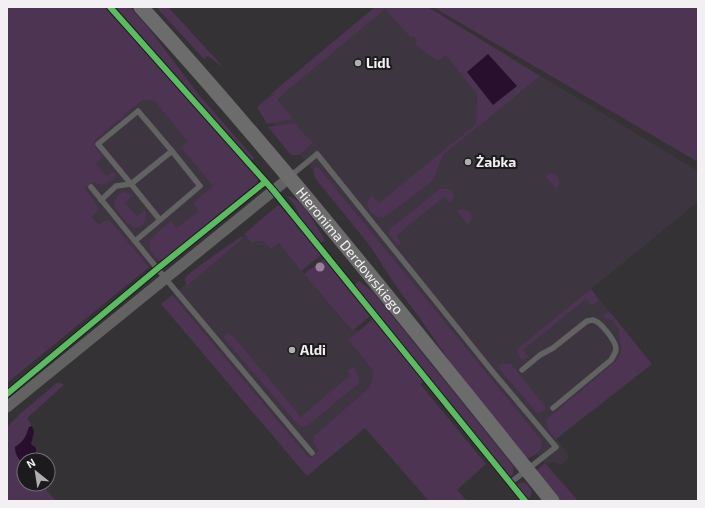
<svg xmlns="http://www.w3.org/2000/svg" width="705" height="508" viewBox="0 0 705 508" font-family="'Exo 2',sans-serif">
<rect width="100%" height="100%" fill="#353236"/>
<g fill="#3d353f">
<polygon points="375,7 428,7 496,49 698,171 698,202 591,289 652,364 556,438 570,456 561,465 554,462 545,463 358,224 258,105"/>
<polygon points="143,78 224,172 219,211 141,274 46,162"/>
<polygon points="254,228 279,243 351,331 355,329 408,392 307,476 161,304"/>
</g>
<g fill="#4d3452">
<path d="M7,7H105L258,179L257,184L169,256L159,261C138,242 156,235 171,221L177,228L198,211L193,203L213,186L181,147L187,141L155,101L142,100L94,141L95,147L103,156L96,163L106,176L114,171L116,176C109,184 103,187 93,182L85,189L97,205L98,211L92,217L99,225L104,221H110L149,267L7,383Z"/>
<polygon points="114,7 130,7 150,30 199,95 254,158 252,161"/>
<polygon points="156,7 168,7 224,68 208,56 204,59"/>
<path d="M375,7H428L540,76L443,155L435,176L431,182L384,218C374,218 368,212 367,203L372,195L379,203L476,124L477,94L446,55L438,61L414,44L417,41L413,36L410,37L385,9L277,99L293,119L267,124L257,107L273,95L275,97L272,93Z"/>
<polygon points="433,7 698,7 698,162"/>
<polygon points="294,123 313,143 299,155 291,155 268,127"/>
<path d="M317,167L319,168L542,441C541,452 536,457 525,458L453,366L419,317L400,292L370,246L319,183C315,178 312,174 314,168Z"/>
<path d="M551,173L558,177C560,182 560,186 556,189L545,176Z"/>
<path d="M443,188C449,189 452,190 454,195L450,203L445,196L396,236L402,244L397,245L389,234V230L440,189Z"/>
<path d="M125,192L133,195L125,203L137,216L145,210C149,223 139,233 128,224C123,219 118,212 114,206C115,198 117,194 125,192Z"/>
<path d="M287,196C304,199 316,227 325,240L321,243L301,219L295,206Z"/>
<path d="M277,206H280L321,255L301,271L279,243L271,249C266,243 260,238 252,243L244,234Z"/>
<path d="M461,209C468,209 472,213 472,219L468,225L457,211Z"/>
<path d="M242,236L243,238L188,285C186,283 184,282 185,279C185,274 234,242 242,236Z"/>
<polygon points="324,259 370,316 352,331 304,274"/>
<polygon points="359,281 372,291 513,466 513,474 510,477 354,285"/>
<polygon points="591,289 599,300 592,306 586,299 523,350 529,357 524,360 521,359 518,354 518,348"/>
<path d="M172,295L309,458L319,450C315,445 312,443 314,436L368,389C373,383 373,377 372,369L348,340L373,319L424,381L420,384L486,464L457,490L467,501H429L365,428L307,476L161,304Z"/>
<path d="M609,311L652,364L556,439C551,433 545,427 547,419L616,361C627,347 617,343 619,329L612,320L602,317Z"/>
<path d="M228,332L233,336L301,417L350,375L347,371L353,367C358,373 361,376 358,384L307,426H299L223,337Z"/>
<polygon points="502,363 511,364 545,406 545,409 539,413 536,412 499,368 499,365"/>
<path d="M58,382L64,385L27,418L32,426L29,427C26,437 23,442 15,447L20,461L24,464V484H41L56,501H7V427L20,414Z"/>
<polygon points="545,463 578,501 559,501 537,472 538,469"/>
<polygon points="521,482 526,483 532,491 530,498 527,500 515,486"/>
</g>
<g fill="#280f2d">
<polygon points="488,54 517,86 493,105 467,72"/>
<path d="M32,426L34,432L31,444L36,448V456L29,460H24L23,463C18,459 15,454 15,447C23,442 26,437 29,427Z"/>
</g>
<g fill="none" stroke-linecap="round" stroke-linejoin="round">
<g stroke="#636263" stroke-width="5.5">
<polygon points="172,151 200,186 160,220 131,184"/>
<polyline points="289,177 317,154 492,371 556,447 510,483"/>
<polyline points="131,184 98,144 138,111 172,151"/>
<polyline points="91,187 165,278 312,453"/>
<polyline points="101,200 116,186 131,184"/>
<polyline points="135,241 160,220"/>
<path d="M522,370L540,355L553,348L587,321C588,321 592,320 593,320C600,321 616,341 616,349C616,353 613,356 611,360L553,408"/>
</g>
<polyline stroke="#636263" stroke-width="11" points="7,407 289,178"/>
<path stroke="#6d6c6d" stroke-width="15" id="s1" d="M141,7C285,166 418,334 552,501"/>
<g stroke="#1c1a1d" stroke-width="8">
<g id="cycleway">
<polyline points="110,7 273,190 525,501"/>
<polyline points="7,394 157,269 265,182"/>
</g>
</g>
<use href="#cycleway" stroke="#5cba63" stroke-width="6"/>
</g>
<circle fill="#9c7ea1" cx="320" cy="267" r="4.5"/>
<g fill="#b0aeb1" stroke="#1c1a1d" stroke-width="1.5">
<circle cx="358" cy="63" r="4"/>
<circle cx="468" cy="162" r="4"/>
<circle cx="292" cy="350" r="4"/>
</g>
<g text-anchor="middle" stroke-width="4" stroke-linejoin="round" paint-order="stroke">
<g font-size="14" font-weight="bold" fill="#f3f0f3" stroke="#1c1a1d" text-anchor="start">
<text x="366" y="68">Lidl</text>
<text x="476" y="167">Żabka</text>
<text x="300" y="355">Aldi</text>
</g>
<g font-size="14" fill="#f3f0f3" stroke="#1c1a1d">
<text dy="5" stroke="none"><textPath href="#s1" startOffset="321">Hieronima Derdowskiego</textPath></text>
</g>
</g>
<rect width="705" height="508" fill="none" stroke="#f3f0f3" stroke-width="16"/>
<g transform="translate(36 472) rotate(330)"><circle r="19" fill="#1c1a1d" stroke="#727073"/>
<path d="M0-3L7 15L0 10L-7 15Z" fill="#b0aeb1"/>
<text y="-6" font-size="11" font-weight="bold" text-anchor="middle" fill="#f3f0f3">N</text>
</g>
</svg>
